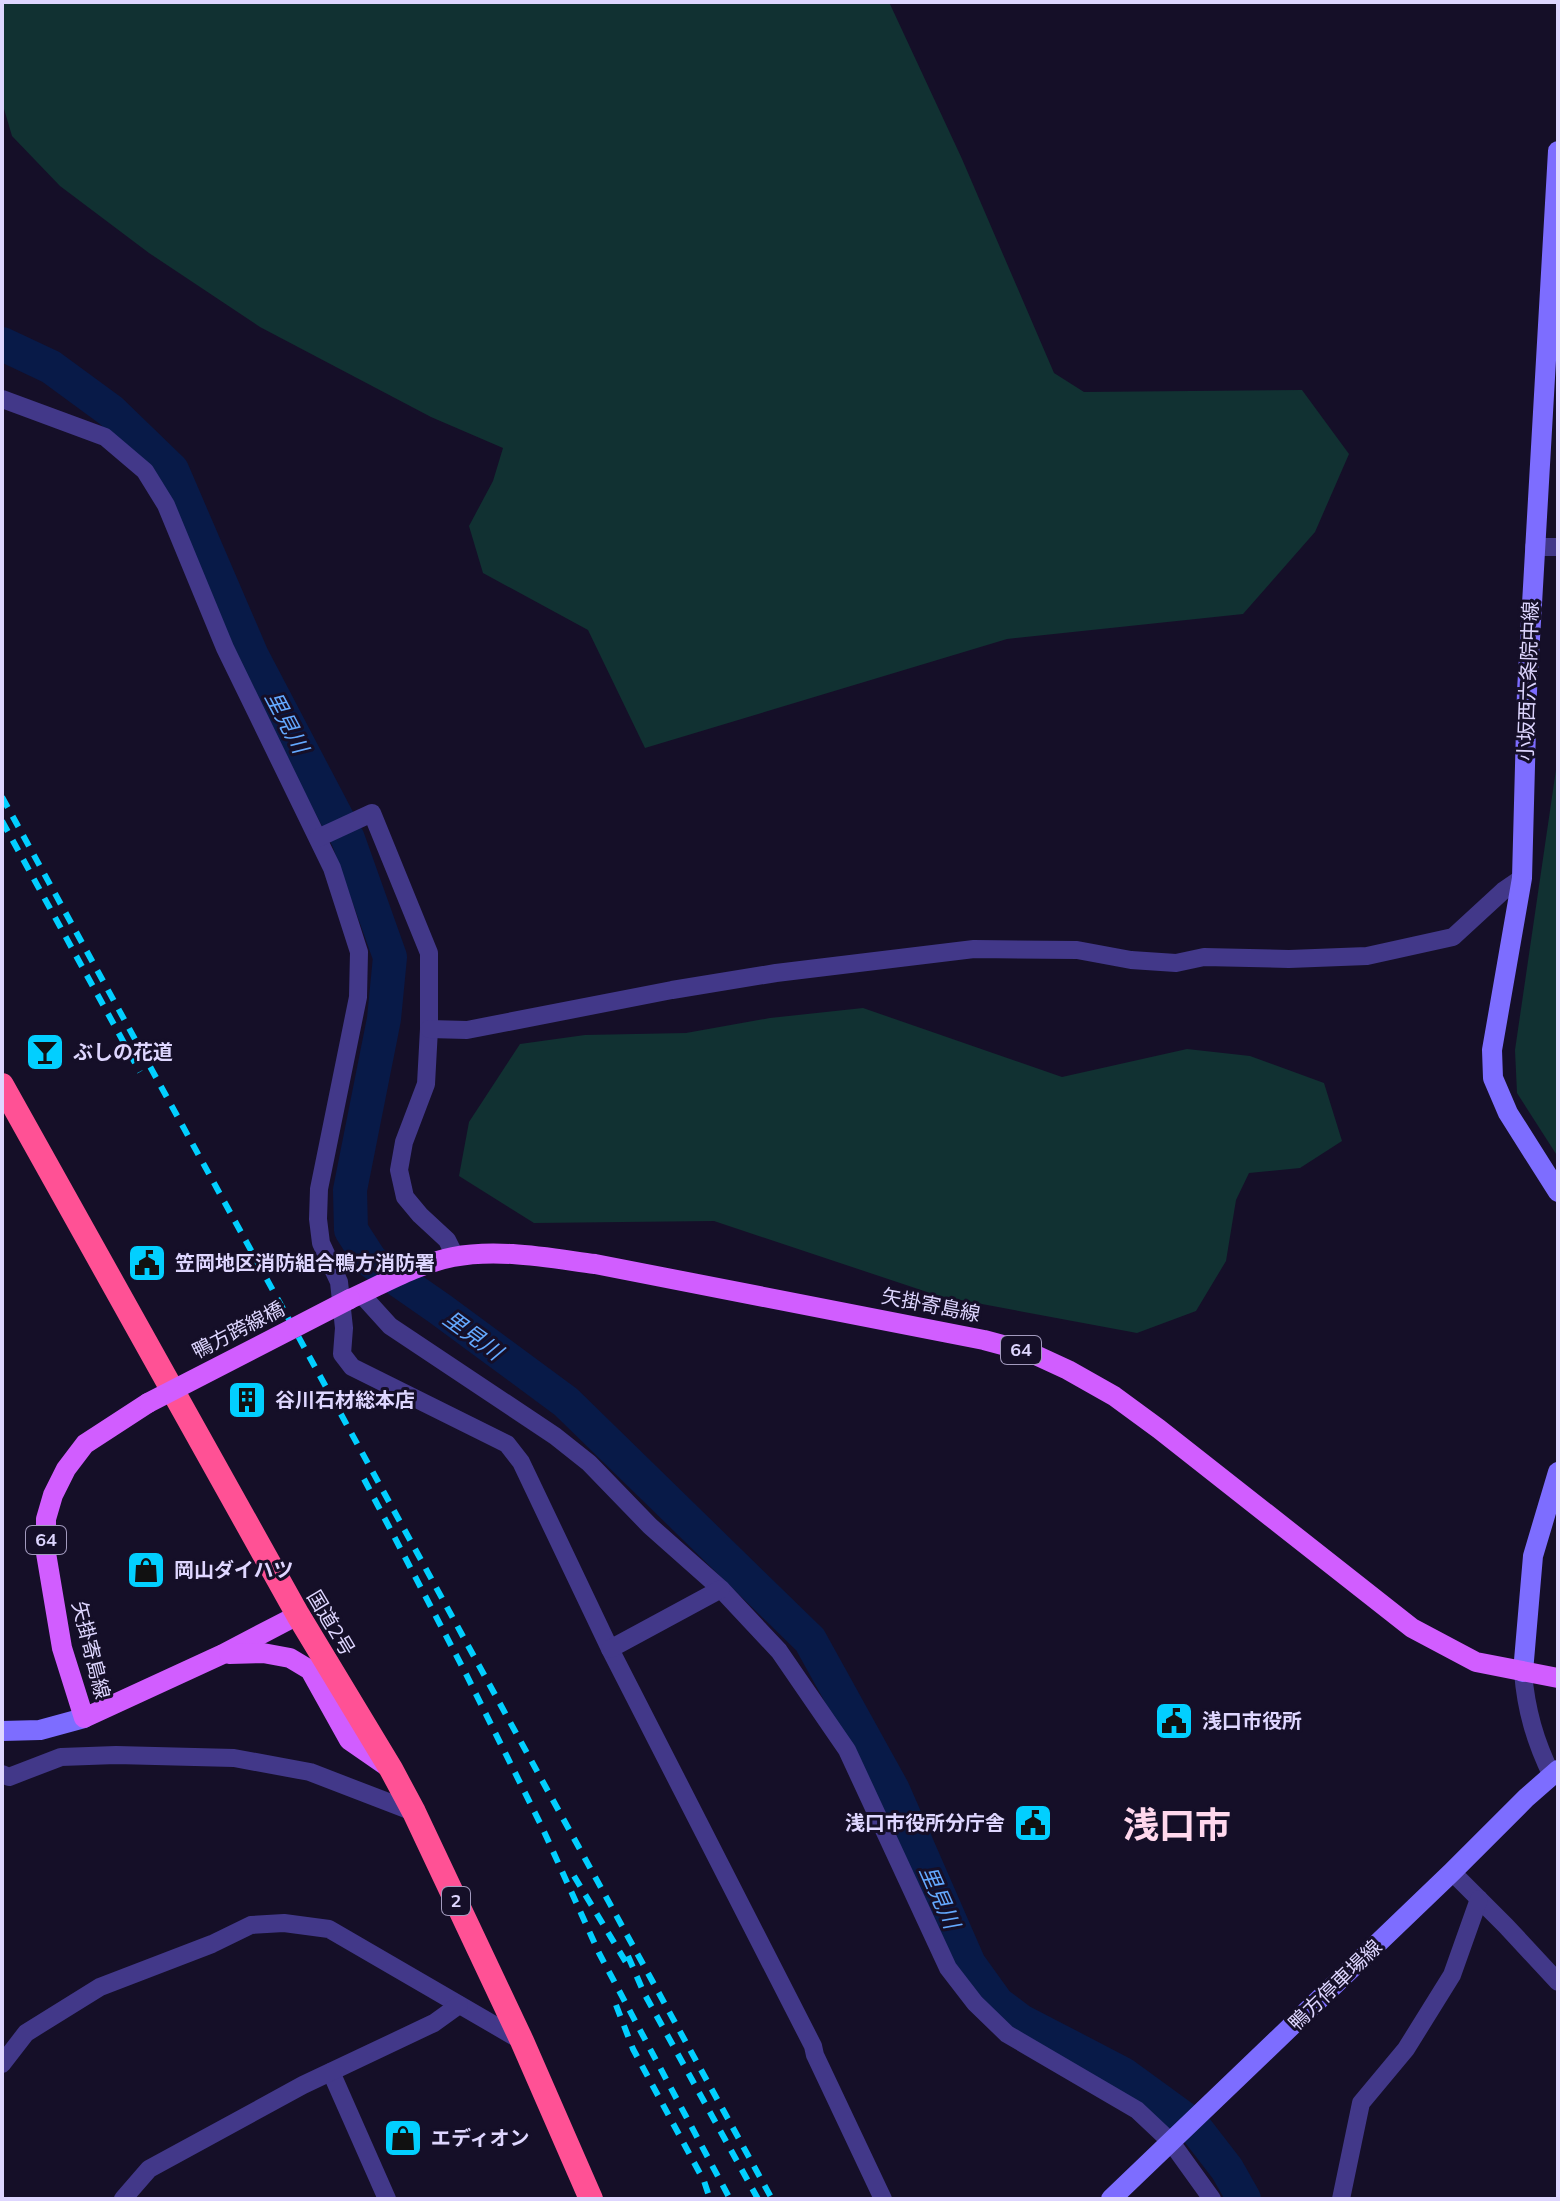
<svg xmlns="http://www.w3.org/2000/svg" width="1560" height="2201" viewBox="0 0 1560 2201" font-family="Mulish,'Noto Sans JP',sans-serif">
<rect width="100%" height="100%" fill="#150f28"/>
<g fill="#113132">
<polygon points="2,2 889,2 962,159 1054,373 1084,392 1302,390 1349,454 1315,532 1243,614 1007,639 645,748 588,630 483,573 469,526 493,481 503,448 431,417 260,327 149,253 60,186 12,136 2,102"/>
<polygon points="1558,756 1558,1157 1517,1093 1515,1050"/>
<polygon points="863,1008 1062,1077 1187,1049 1250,1056 1324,1083 1342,1141 1300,1168 1249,1173 1236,1200 1226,1261 1196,1311 1137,1333 939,1296 714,1221 534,1223 459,1176 469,1122 520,1044 585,1035 686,1033 770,1018"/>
</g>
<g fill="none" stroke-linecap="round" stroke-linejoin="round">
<polyline stroke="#081a48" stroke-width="34" points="2,344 51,367 111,411 172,470 252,656 348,839 390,957 384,1019 350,1190 351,1230 371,1261 440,1309 566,1402 810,1640 893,1790 969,1964 997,2003 1021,2021 1123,2074 1193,2125 1227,2169 1244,2199"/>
<g stroke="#423889" stroke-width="18">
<polyline points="2,399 105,437 145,471 166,505 225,648 332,868 359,952 358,997 319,1189 318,1219 321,1243 339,1282 344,1328 342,1354 352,1367 507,1444 521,1462 610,1649 813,2046 815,2055 883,2199"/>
<polyline points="1534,547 1558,547"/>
<polyline points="318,838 372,813 429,953 429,1029 426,1084 404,1142 399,1170 405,1197 420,1215 447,1240 455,1256"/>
<polyline points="429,1029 467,1030 672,990 776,973 974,949 1077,950 1131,960 1176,963 1204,957 1289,959 1367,956 1453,937 1503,891 1522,878"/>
<polyline points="361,1294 390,1326 555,1436 589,1463 650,1526 721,1589 779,1651 847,1750 948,1968 975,2003 1007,2034 1137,2110 1171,2142 1212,2199"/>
<polyline points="610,1649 721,1589"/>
<path d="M1523,1672C1526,1710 1535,1741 1552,1776"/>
<polyline points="2,1774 9,1777 61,1757 116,1755 234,1758 310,1772 414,1812"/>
<polyline points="1452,1872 1506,1926 1558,1982"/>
<polyline points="2,2064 26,2033 100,1987 212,1944 251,1925 284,1923 329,1929 522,2041"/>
<polyline points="331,2072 387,2199"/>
<polyline points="123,2199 149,2169 303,2085 434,2023 459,2005"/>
<polyline points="1341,2199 1361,2103 1406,2049 1452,1975 1479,1899"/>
</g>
<g stroke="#7d6dff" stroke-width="20">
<polyline points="1558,151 1527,691 1522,878 1492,1050 1493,1078 1508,1113 1558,1192"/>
<polyline points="1523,1672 1533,1556 1558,1472"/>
<polyline points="2,1731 40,1730 84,1718"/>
<polyline points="1111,2199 1452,1872 1526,1798 1558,1770"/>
</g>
<g stroke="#d15dff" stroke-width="20">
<path d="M350,1299C383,1284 417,1264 453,1257C498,1248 549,1258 595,1264L984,1340L1029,1352L1068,1370L1114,1396L1159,1429L1412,1628L1476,1662L1558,1678"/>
<polyline points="148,1403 85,1444 66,1469 53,1495 46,1519 46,1553 62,1648 84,1718 223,1654 298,1615"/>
<polyline points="229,1654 263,1653 290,1658 310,1670 349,1740 388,1767"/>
</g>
<polyline stroke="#ff5195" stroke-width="24" points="2,1085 298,1615 391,1769 414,1812 522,2041 591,2199"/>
<g stroke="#02cfff" stroke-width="6" stroke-dasharray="12 10" stroke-linecap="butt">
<polyline points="2,797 772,2199"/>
<polyline points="2,821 140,1072"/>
<polyline points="364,1479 465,1672 542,1827 599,1953 730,2199"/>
<polyline points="574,1876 630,1969"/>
<polyline points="628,1956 644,1993 758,2199"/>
<polyline points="616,2005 633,2049 704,2181 710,2199"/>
</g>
<polyline stroke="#d15dff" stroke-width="20" points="148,1403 350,1299"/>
</g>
<defs>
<g id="bar-square" transform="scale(2)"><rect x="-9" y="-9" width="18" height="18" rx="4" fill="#02cfff" stroke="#150f28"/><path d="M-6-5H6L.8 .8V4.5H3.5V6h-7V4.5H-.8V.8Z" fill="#111"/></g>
<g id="civic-square" transform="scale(2)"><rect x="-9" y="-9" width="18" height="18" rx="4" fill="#02cfff" stroke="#150f28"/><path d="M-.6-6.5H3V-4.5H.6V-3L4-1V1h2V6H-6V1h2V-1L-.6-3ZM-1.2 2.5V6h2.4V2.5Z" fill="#111"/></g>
<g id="building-square" transform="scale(2)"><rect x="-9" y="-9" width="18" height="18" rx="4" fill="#02cfff" stroke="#150f28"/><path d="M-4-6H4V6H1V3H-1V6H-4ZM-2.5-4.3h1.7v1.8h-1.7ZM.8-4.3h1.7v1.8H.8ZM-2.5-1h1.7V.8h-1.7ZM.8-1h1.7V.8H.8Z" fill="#111"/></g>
<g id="shop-square" transform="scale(2)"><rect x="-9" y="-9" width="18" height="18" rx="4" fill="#02cfff" stroke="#150f28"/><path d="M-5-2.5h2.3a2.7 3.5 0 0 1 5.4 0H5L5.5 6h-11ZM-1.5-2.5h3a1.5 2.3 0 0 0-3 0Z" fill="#111"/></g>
</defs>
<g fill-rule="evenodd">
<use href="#bar-square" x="45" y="1052"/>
<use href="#civic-square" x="147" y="1263"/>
<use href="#building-square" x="247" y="1400"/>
<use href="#shop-square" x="146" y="1570"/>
<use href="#civic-square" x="1174" y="1721"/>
<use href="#civic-square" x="1033" y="1823"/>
<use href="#shop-square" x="403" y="2138"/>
</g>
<g text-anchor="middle" stroke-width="6" stroke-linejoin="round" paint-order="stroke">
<g fill="#150f28" stroke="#a29abe" stroke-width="2">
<rect x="1001" y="1336" width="40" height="28" rx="6"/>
<rect x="26" y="1526" width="40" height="28" rx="6"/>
<rect x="442" y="1887" width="28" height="28" rx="6"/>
</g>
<g font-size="18" font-weight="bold" fill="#ded6ff">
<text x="1021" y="1356">64</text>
<text x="46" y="1546">64</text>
<text x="456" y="1907">2</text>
</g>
<g font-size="20" fill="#ded6ff" stroke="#150f28">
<text transform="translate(1528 681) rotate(-88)" y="7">小坂西六条院中線</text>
<text transform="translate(931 1305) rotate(11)" y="7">矢掛寄島線</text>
<text transform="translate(238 1330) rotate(-27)" y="7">鴨方跨線橋</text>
<text transform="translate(331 1623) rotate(59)" y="7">国道2号</text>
<text transform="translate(91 1650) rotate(76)" y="7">矢掛寄島線</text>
<text transform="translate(1335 1985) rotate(-44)" y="7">鴨方停車場線</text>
</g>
<g font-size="20" font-weight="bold" fill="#ded6ff" stroke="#150f28" text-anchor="start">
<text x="73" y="1059">ぶしの花道</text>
<text x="175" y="1270">笠岡地区消防組合鴨方消防署</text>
<text x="275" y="1407">谷川石材総本店</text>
<text x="174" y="1577">岡山ダイハツ</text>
<text x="1202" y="1728">浅口市役所</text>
<text x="1005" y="1830" text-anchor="end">浅口市役所分庁舎</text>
<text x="431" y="2145">エディオン</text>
</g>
<g font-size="22" font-style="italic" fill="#64a9ff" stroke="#150f28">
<text transform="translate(287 722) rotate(62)" y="8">里見川</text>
<text transform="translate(473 1335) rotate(36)" y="8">里見川</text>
<text transform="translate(940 1897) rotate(66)" y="8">里見川</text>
</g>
<g font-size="36" font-weight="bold" fill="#ffd8ed" stroke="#150f28">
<text x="1177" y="1838">浅口市</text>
</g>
</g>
<rect width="1560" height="2201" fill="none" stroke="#ded6ff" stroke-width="8"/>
</svg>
